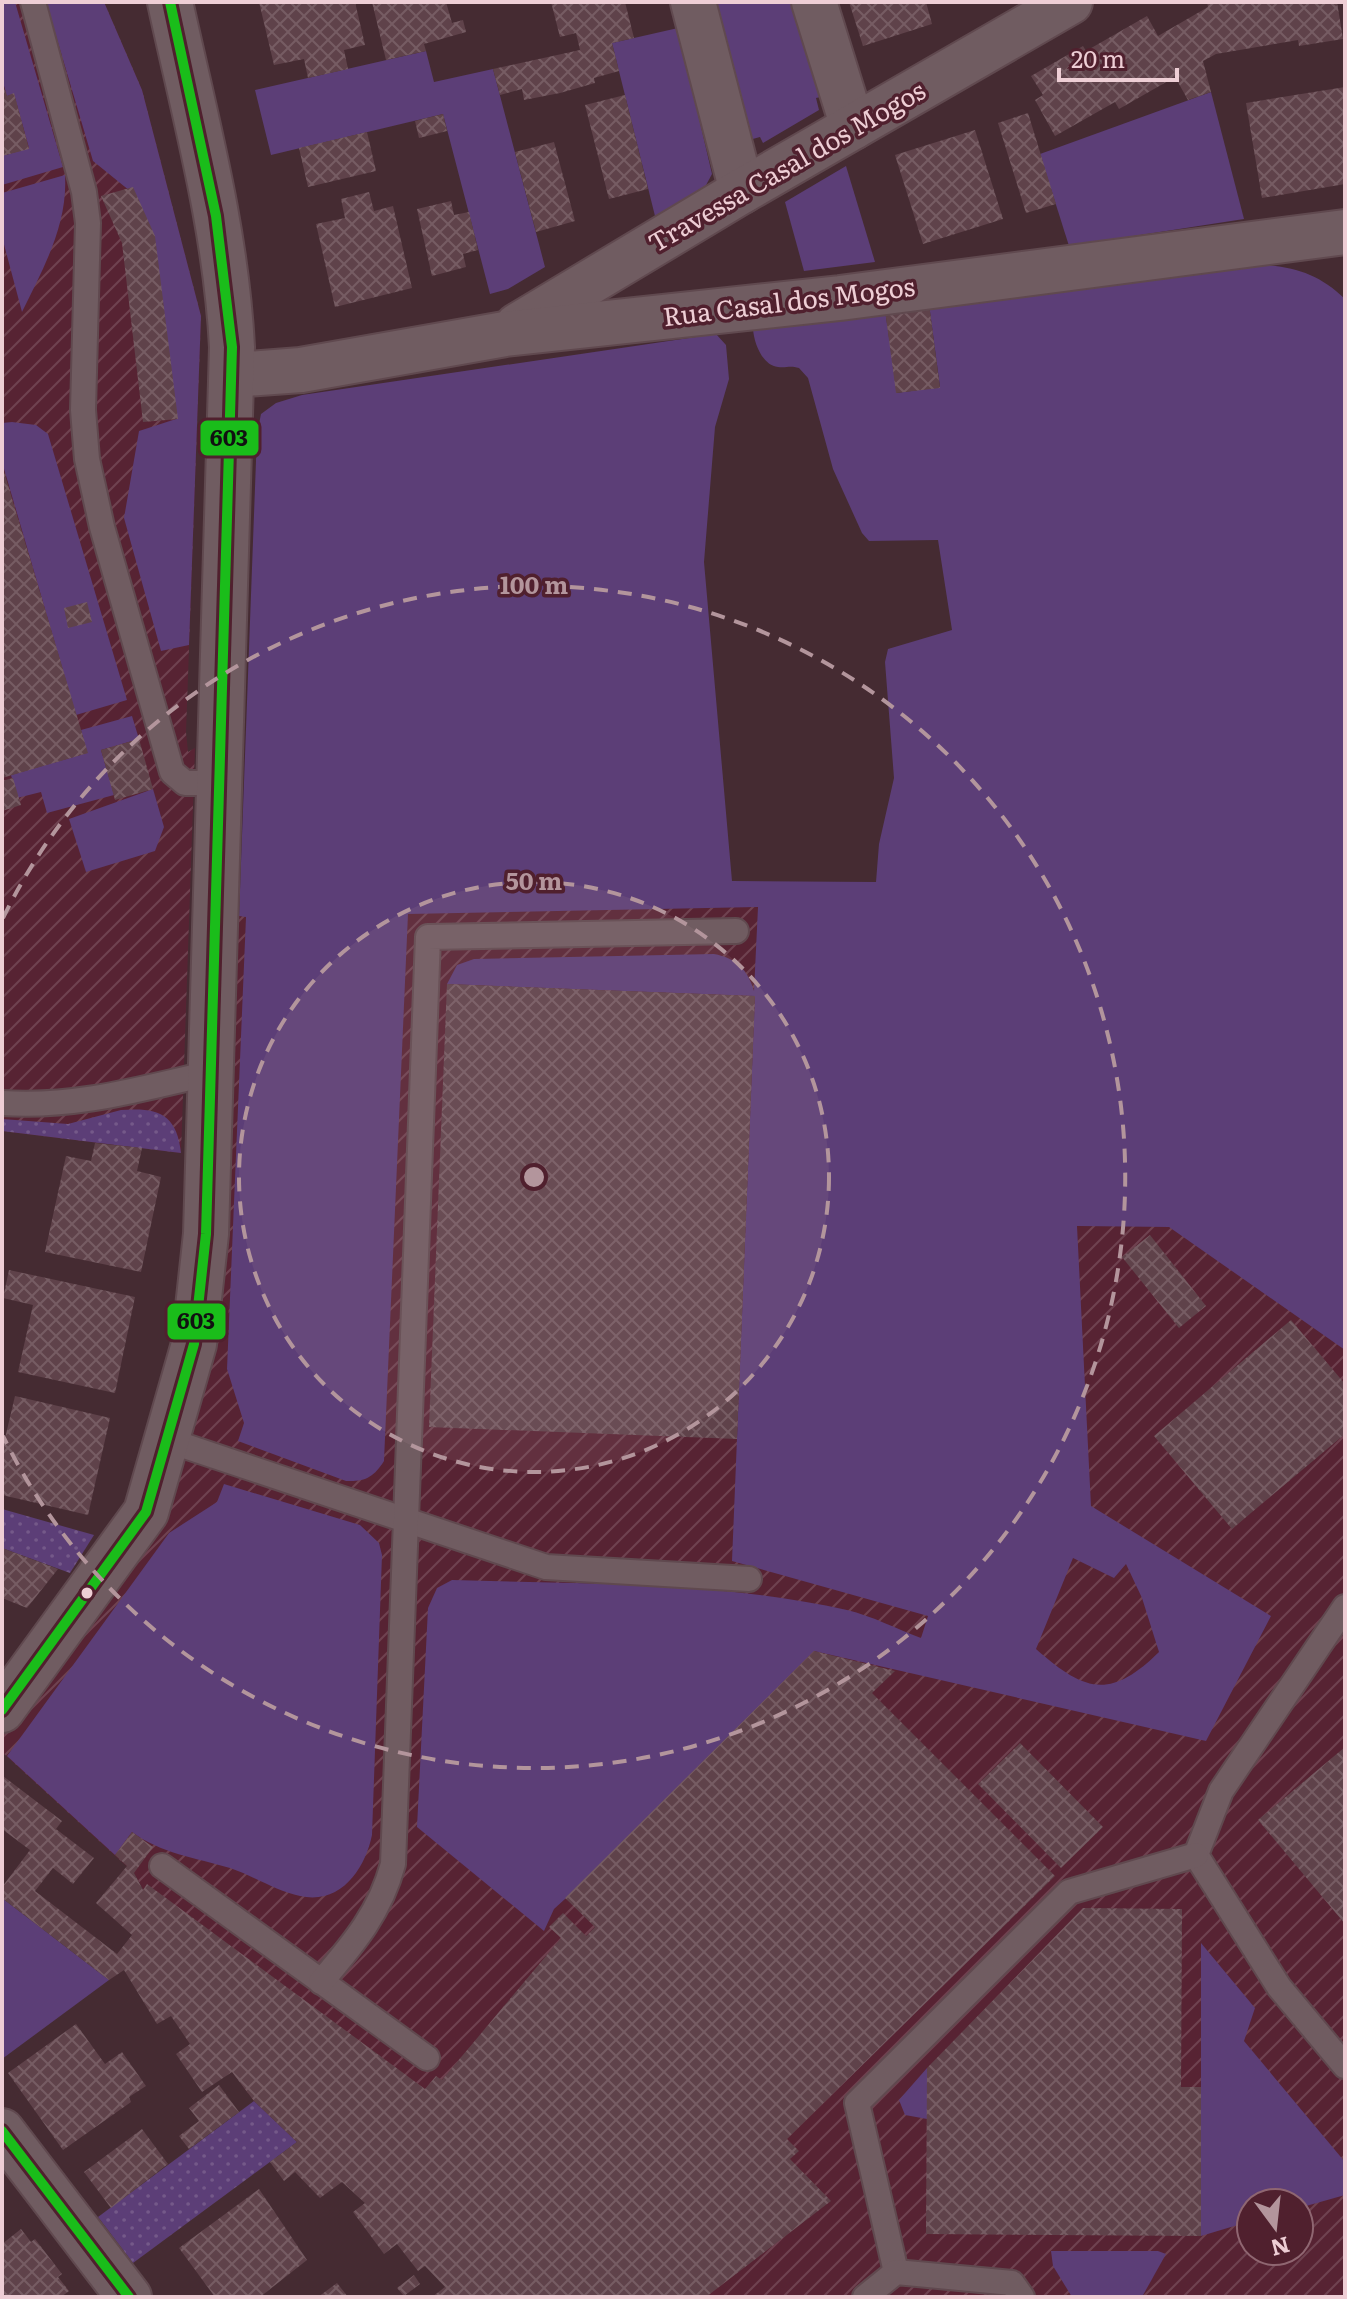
<svg xmlns="http://www.w3.org/2000/svg" width="1347" height="2299" viewBox="0 0 1347 2299" font-family="Literata,serif">
<defs>
<pattern id="industrial-furrows" width="10" height="10" patternUnits="userSpaceOnUse" patternTransform="scale(2)"><rect width="10" height="10" fill="#572333"/><path d="M-1 1l2-2M0 10L10 0M9 11l2-2" fill="none" stroke="#6f4250"/></pattern>
<pattern id="park-dots" width="8" height="8" patternUnits="userSpaceOnUse" patternTransform="scale(2)"><rect width="8" height="8" fill="#5c3e77"/><path d="M2 2h.1M6 6h.1" fill="none" stroke="#745989" stroke-width="1.8" stroke-linecap="round"/></pattern>
<pattern id="building-cross-hatch" width="8" height="8" patternUnits="userSpaceOnUse" patternTransform="scale(2)"><rect width="8" height="8" fill="#5f424a"/><path d="M0 0l8 8M0 8l8-8" fill="none" stroke="#765c63"/></pattern>
</defs>
<rect width="100%" height="100%" fill="#452b32"/>
<g fill="url(#industrial-furrows)" fill-rule="evenodd">
<polygon points="2,2 104,2 142,90 201,316 186,732 188,752 195,748 181,1153 2,1131"/>
<path d="M1060,902L1181,1195L1345,1315V2297H483L297,2142L254,2101L219,2054L160,1920L134,1873L2,1752V1720L151,1515L200,1346L220,915ZM1251,2203H1299V2251H1251Z"/>
</g>
<g fill="#5c3e77" fill-rule="evenodd">
<polygon points="2,2 15,2 63,167 2,185 2,156 29,148 14,94 7,96 2,79"/>
<polygon points="46,2 104,2 142,90 201,316 189,645 161,651 124,518 139,431 176,419 130,191 93,161"/>
<polygon points="712,2 795,2 825,96 816,98 819,110 763,143 760,137 749,140"/>
<polygon points="678,28 712,174 705,187 655,216 612,43"/>
<polygon points="426,51 434,82 493,69 545,267 508,289 490,294 443,114 271,155 255,90"/>
<polygon points="1211,92 1244,219 1069,246 1040,154"/>
<polygon points="846,166 875,262 804,271 785,202"/>
<path d="M65,175C68,225 43,269 22,312L2,237V193Z"/>
<path d="M1262,265C1296,267 1320,275 1345,299V1350L1169,1227L1077,1226L1091,1506L1271,1616L1206,1741L814,1651L565,1899L554,1909L544,1931L417,1827L428,1608L437,1588L452,1580C583,1584 718,1581 847,1610C872,1616 897,1629 921,1638L928,1616L732,1561L755,996L447,984L457,965L474,959L714,954C736,958 748,970 754,991L758,907L408,914L384,1461C374,1477 365,1482 346,1481L238,1441L244,1423L227,1369L246,917L239,916L257,434L261,414L276,403L302,395L716,334L726,345L729,379L715,427L704,562L732,881L876,882L879,844L894,778L885,662L888,649L952,630L938,540L869,541L862,533L833,469L808,378L799,368C790,365 787,368 778,367C762,365 754,343 753,329L885,310L897,393L940,387L929,304ZM1073,1558L1114,1578L1126,1564L1142,1598L1159,1652C1110,1700 1085,1692 1036,1649Z"/>
<polygon points="12,422 36,425 48,434 127,700 76,715 2,462 2,423"/>
<polygon points="132,716 139,739 101,750 114,795 47,813 41,792 17,798 11,775 87,753 81,730"/>
<polygon points="153,789 164,827 155,851 86,872 69,819"/>
<path d="M224,1484L360,1525L379,1543L382,1555L372,1835C365,1869 341,1905 300,1896C276,1891 254,1876 230,1868C196,1858 160,1853 132,1832L115,1855L7,1756L169,1533L217,1502Z"/>
<polygon points="2,1898 109,1980 2,2059"/>
<polygon points="1201,1943 1255,2008 1244,2041 1345,2162 1345,2195 1299,2208 1299,2203 1251,2203 1251,2221 1201,2236"/>
<polygon points="927,2068 927,2119 905,2115 899,2100"/>
<polygon points="1051,2251 1158,2251 1166,2254 1142,2297 1072,2297 1053,2266"/>
</g>
<g fill="url(#park-dots)">
<path d="M121,1110C158,1107 177,1114 181,1153L2,1131V1119L68,1124Z"/>
<polygon points="2,1509 94,1535 70,1573 2,1548"/>
<polygon points="254,2101 297,2142 133,2263 98,2217"/>
</g>
<g fill="url(#building-cross-hatch)">
<polygon points="259,2 355,2 365,45 344,50 348,69 308,78 304,59 274,65"/>
<polygon points="372,2 446,2 452,23 463,20 466,32 424,44 426,51 386,60"/>
<polygon points="551,2 625,2 634,38 612,43 619,71 594,78 595,83 560,93 524,100 522,89 500,95 493,69 580,50 576,33 560,37"/>
<polygon points="849,2 926,2 932,24 863,46"/>
<polygon points="1207,2 1337,2 1343,39 1299,46 1298,40 1216,54 1203,61 1211,92 1188,100 1175,77 1119,109 1115,102 1055,136 1035,100 1043,95 1031,76 1083,46 1086,51 1147,16 1158,36 1208,7"/>
<polygon points="2,82 7,96 14,93 29,149 2,156"/>
<polygon points="1345,87 1345,184 1262,198 1246,103"/>
<polygon points="625,95 648,189 609,199 585,105"/>
<polygon points="1028,113 1056,204 1026,213 998,123"/>
<polygon points="443,114 447,131 419,138 415,121"/>
<polygon points="975,130 1003,219 923,244 895,155"/>
<polygon points="367,132 376,171 308,187 299,148"/>
<polygon points="554,142 575,221 536,232 515,152"/>
<polygon points="133,187 155,236 178,419 143,422 122,243 101,196"/>
<polygon points="369,192 374,211 393,206 412,288 335,307 316,224 345,218 341,199"/>
<polygon points="451,201 454,215 469,212 478,250 463,254 466,267 432,276 417,209"/>
<polygon points="929,304 940,388 896,393 885,310"/>
<polygon points="2,465 88,753 2,778"/>
<polygon points="87,602 92,622 68,628 64,608"/>
<polygon points="139,739 153,789 115,800 101,750"/>
<polygon points="13,778 21,805 2,811 2,781"/>
<polygon points="447,984 755,996 737,1439 429,1427"/>
<polygon points="95,1143 142,1148 137,1171 161,1177 141,1272 45,1252 66,1156 91,1161"/>
<polygon points="1150,1235 1206,1306 1179,1328 1122,1257"/>
<polygon points="9,1270 135,1297 115,1393 18,1372 33,1305 3,1298"/>
<polygon points="1291,1320 1345,1384 1345,1434 1232,1529 1154,1436"/>
<polygon points="15,1396 110,1418 88,1515 2,1495 2,1451"/>
<polygon points="2,1548 58,1569 27,1608 2,1598"/>
<polygon points="814,1651 895,1671 872,1693 1055,1876 787,2139 799,2151 790,2159 831,2201 706,2297 432,2297 445,2287 425,2266 418,2271 397,2244 384,2254 353,2212 365,2203 342,2182 320,2198 295,2172 284,2181 270,2162 297,2142 254,2101 232,2072 202,2092 176,2054 190,2044 171,2016 157,2024 124,1970 109,1980 2,1898 2,1887 30,1850 2,1829 3,1776 62,1821 56,1829 94,1858 73,1884 53,1868 35,1891 117,1954 132,1935 96,1903 127,1866 115,1855 132,1832 153,1847 134,1873 143,1890 147,1884 425,2089 436,2076 442,2080 561,1938 549,1927 563,1913 586,1936 595,1927 565,1898"/>
<polygon points="1020,1743 1103,1827 1061,1868 978,1784"/>
<polygon points="1345,1747 1345,1924 1258,1820"/>
<polygon points="1083,1908 1182,1909 1181,2087 1201,2087 1201,2236 926,2234 927,2068"/>
<polygon points="76,2024 105,2064 122,2052 146,2086 129,2097 131,2102 63,2150 8,2073"/>
<polygon points="219,2085 239,2112 189,2149 179,2136 199,2121 189,2108"/>
<polygon points="142,2129 168,2164 111,2208 84,2172"/>
<polygon points="259,2189 307,2260 260,2297 215,2297 179,2248"/>
<polygon points="21,2229 31,2242 35,2239 62,2274 58,2277 69,2291 61,2297 2,2297 2,2244"/>
<polygon points="414,2275 420,2284 404,2296 397,2288"/>
<polygon points="337,2283 348,2297 318,2297"/>
</g>
<g fill="none" stroke-linecap="round" stroke-linejoin="round">
<g stroke="#60494f" stroke-width="28">
<g id="service">
<polyline points="33,2 84,192 88,223 83,410 87,459 102,527 172,772 185,783 221,783"/>
<path d="M2,1103C76,1108 140,1089 211,1073"/>
<polyline points="167,1440 546,1567 749,1579"/>
<polyline points="1345,1607 1221,1791 1196,1855 1279,1987 1345,2066"/>
<polyline points="162,1866 427,2058"/>
<path d="M321,1982C353,1944 380,1913 393,1864L428,937L736,931"/>
<polyline points="896,2272 857,2103 1069,1892 1196,1855"/>
<polyline points="865,2297 896,2272 1012,2283 1022,2297"/>
</g>
</g>
<g stroke="#60494f" stroke-width="48">
<g id="minor">
<polyline points="693,2 742,191"/>
<polyline points="814,2 853,127"/>
<polyline points="517,326 742,191 1070,2"/>
<polyline points="233,375 301,370 505,334 840,298 1345,232"/>
<polyline points="2,2131 129,2297"/>
</g>
</g>
<g stroke="#60494f" stroke-width="48">
<path id="tertiary" d="M2,1710L146,1512L194,1344L206,1234L232,347C226,229 195,117 170,2"/>
</g>
<use href="#service" stroke="#705c61" stroke-width="24"/>
<use href="#minor" stroke="#705c61" stroke-width="44"/>
<use href="#tertiary" stroke="#705c61" stroke-width="44"/>
<g stroke="#50202e" stroke-width="16">
<g id="bus-1">
<polyline points="2,1710 146,1512 194,1344 206,1234 232,347 216,216 170,2"/>
<polyline points="2,2131 129,2297"/>
</g>
</g>
<use href="#bus-1" stroke="#1abd1a" stroke-width="10"/>
</g>
<circle cx="534" cy="1177" r="295" fill="#b3959c" fill-opacity=".12"/>
<g fill="none" stroke="#b3959c" stroke-width="4" stroke-dasharray="14 10">
<circle cx="534" cy="1177" r="295"/>
<path d="M3 918A591 591 0 1 1 3 1436"/>
</g>
<circle fill="#eeced5" stroke="#50202e" stroke-width="3" cx="87" cy="1593" r="7"/>
<g text-anchor="middle" stroke-width="7" stroke-linejoin="round" paint-order="stroke">
<g font-size="26" fill="#eeced5" stroke="#50202e">
<text transform="translate(787 167) rotate(-30)" y="9">Travessa Casal dos Mogos</text>
<text transform="translate(789 302) rotate(-7)" y="9">Rua Casal dos Mogos</text>
</g>
</g>
<circle cx="534" cy="1177" r="12" fill="#b3959c" stroke="#50202e" stroke-width="4"/>
<g font-size="24" text-anchor="middle" font-weight="bold" fill="#b3959c" stroke="#50202e" stroke-width="7" stroke-linejoin="round" paint-order="stroke">
<text x="534" y="594">100 m</text>
<text x="534" y="890">50 m</text>
</g>
<g stroke="#50202e" stroke-width="3">
<rect x="199" y="419" width="61" height="38" rx="8" fill="#1abd1a"/>
<rect x="166" y="1302" width="61" height="39" rx="8" fill="#1abd1a"/>
</g>
<g font-size="22" text-anchor="middle" font-weight="bold" fill="#111">
<text x="229" y="446">603</text>
<text x="196" y="1329">603</text>
</g>
<rect width="1347" height="2299" fill="none" stroke="#eeced5" stroke-width="8"/>
<g transform="translate(1275 2227) rotate(165)"><circle r="38" fill="#50202e" stroke="#8f6671" stroke-width="2"/>
<path d="M0-6L14 30L0 20L-14 30Z" fill="#b3959c"/>
<text y="-12" font-size="22" font-weight="bold" text-anchor="middle" fill="#eeced5">N</text>
</g>
<path d="M1059 68v12h118v-12" fill="none" stroke="#eeced5" stroke-width="4"/>
<text x="1071" y="68" font-size="24" fill="#eeced5" stroke="#50202e" stroke-width="6" paint-order="stroke">20 m</text>
</svg>
